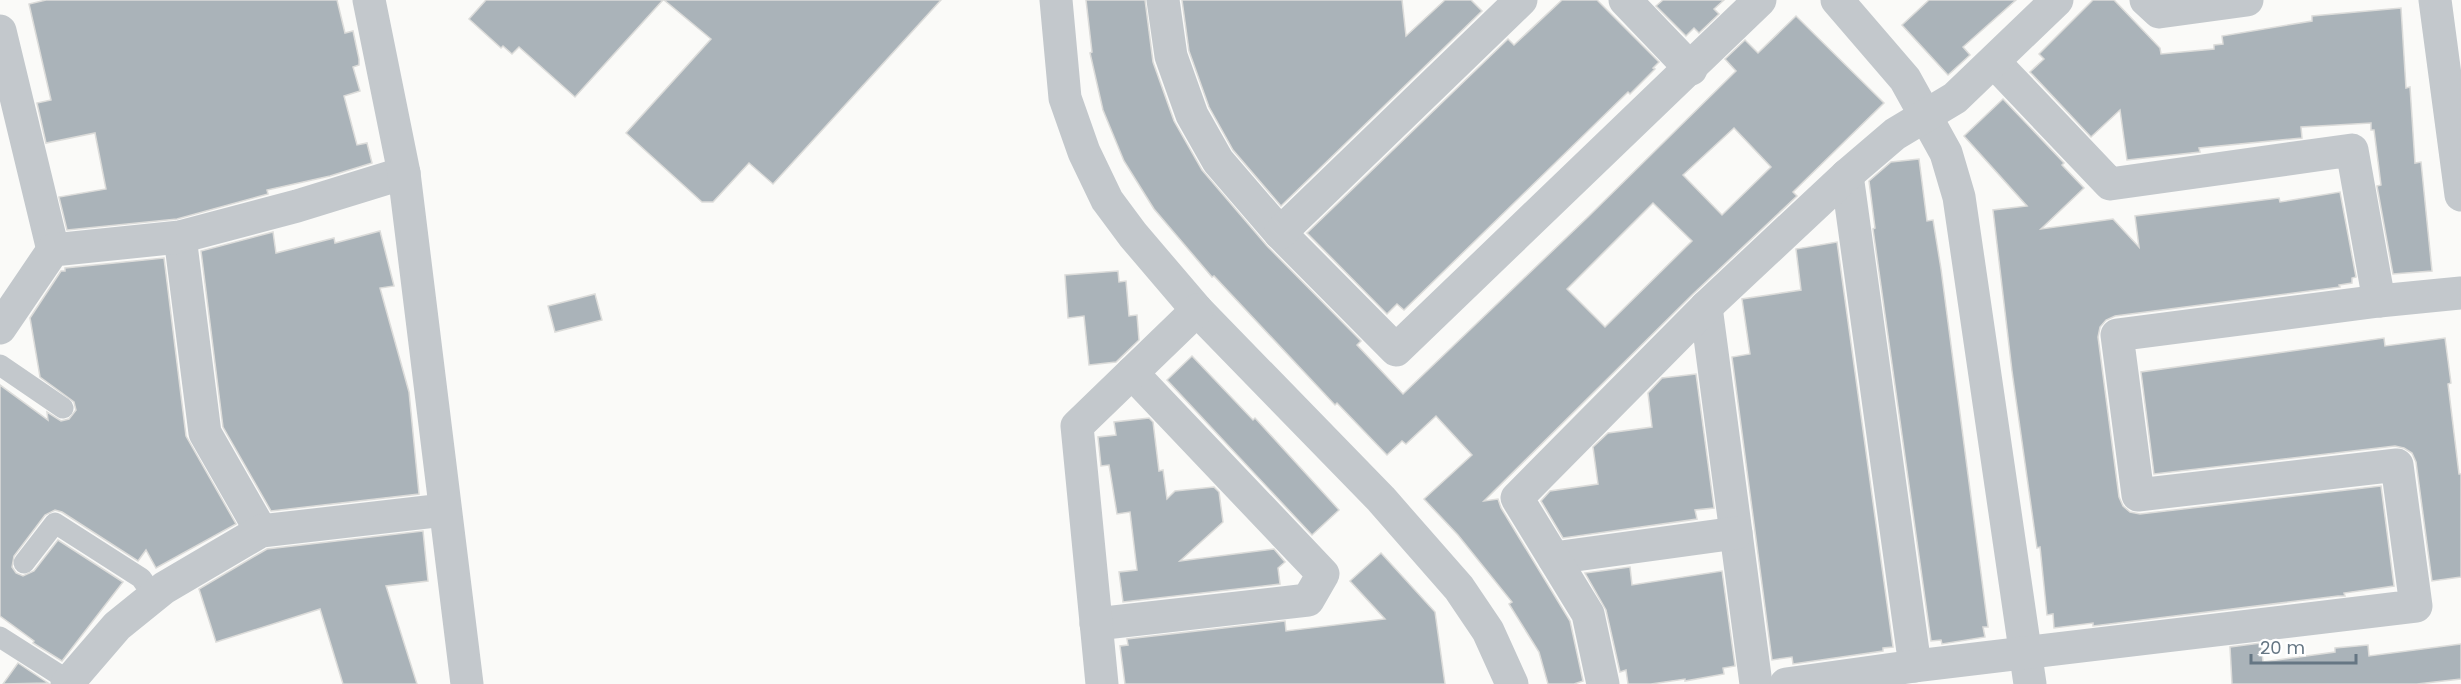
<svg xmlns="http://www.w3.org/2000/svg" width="2461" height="684" viewBox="0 0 2461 684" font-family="Poppins,sans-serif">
<rect width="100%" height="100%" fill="#fafaf8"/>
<g fill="#aab3b9" stroke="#dcdcda" stroke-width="1.5" fill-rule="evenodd">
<polygon points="46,0 337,0 345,33 353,31 359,59 359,65 353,67 360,91 344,96 357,145 367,143 372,163 330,176 267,190 268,194 177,219 67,230 59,197 106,189 95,133 46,143 37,103 51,100 29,4"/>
<polygon points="486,0 663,0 575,97 519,47 512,54 503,46 501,48 469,19"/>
<polygon points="664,0 941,0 773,184 749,163 713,202 702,202 626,133 711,39"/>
<path d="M1086,0H1145L1153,62L1174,121L1202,170L1267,246L1361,341L1357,345L1403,394L1588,217L1736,71L1725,59L1745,40L1758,53L1796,16L1884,103L1793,192L1797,196L1693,294L1484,501L1498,499L1501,508L1570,621L1583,681L1574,684H1548L1539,652L1509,604L1512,602L1458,535L1424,499L1472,455L1436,416L1406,444L1402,441L1387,455L1337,403L1335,405L1214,276L1212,277L1154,209L1124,161L1103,110L1090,53L1092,52ZM1734,128L1771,167L1722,215L1683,175ZM1653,203L1692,241L1605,327L1567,289Z"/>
<polygon points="1182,0 1402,0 1406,36 1445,0 1471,0 1482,11 1281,206 1233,150 1209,107 1189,51"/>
<polygon points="1562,0 1597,0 1659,62 1653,68 1655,69 1630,94 1628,92 1404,310 1397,304 1387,314 1307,233 1508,39 1514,45"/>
<polygon points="1663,0 1724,0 1714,9 1719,14 1699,33 1694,28 1686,36 1656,6"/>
<polygon points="1929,0 2016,0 1963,47 1970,55 1948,75 1902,25"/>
<polygon points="2093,0 2114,0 2160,48 2161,54 2214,49 2214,45 2223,44 2222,36 2312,21 2312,16 2401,8 2406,88 2410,87 2415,163 2421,162 2432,271 2393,274 2377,186 2381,185 2374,130 2371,130 2371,123 2301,127 2302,138 2199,148 2200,152 2127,160 2120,110 2091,137 2030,72 2044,59 2039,54"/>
<polygon points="2003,99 2064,163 2062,165 2084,188 2041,229 2113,219 2139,247 2135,216 2279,198 2280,202 2340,192 2356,277 2352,278 2352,283 2339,285 2340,287 2115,316 2106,320 2100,327 2098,337 2119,497 2123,506 2130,512 2140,514 2381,486 2394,586 2344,593 2345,596 2338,596 2093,626 2093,623 2054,628 2053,614 2047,615 2040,547 2037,548 2012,371 1993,210 2027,206 1964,136"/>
<polygon points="1919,159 1927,221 1933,220 1941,269 1988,627 1983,627 1985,637 1942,644 1941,640 1931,641 1873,229 1875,228 1869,181 1891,162"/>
<polygon points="380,231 394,286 380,288 409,392 419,494 271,511 223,427 201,251 273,232 276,253 334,238 335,243"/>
<polygon points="1837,242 1893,647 1883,648 1883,651 1793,664 1792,657 1772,660 1732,357 1750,354 1742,299 1801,290 1796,249"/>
<polygon points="164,258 186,436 236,524 156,568 146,550 138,561 62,512 55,510 45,515 14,556 12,567 16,573 23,576 34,571 58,540 123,582 62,661 33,643 34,641 0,616 0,385 48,420 47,412 61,421 69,419 76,410 74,402 40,377 30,318 61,271 65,271 65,268"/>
<polygon points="1118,271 1119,282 1126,281 1129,316 1137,315 1139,340 1116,362 1089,365 1084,316 1068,318 1065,275"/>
<polygon points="595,294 602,320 555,332 548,306"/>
<polygon points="2384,338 2385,346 2445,338 2451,383 2448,384 2459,474 2461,474 2461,577 2432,581 2416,462 2412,453 2404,448 2395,446 2154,474 2141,372"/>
<polygon points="1192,356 1253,420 1255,418 1339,510 1312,535 1167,380"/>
<polygon points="1696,374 1714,508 1695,510 1697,519 1563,538 1541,501 1550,491 1598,484 1593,447 1608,433 1652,427 1648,393 1662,378"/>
<polygon points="1149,418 1153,422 1159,471 1163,470 1167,499 1175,491 1214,487 1219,492 1223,522 1180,561 1274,549 1285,562 1278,568 1280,584 1123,602 1119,572 1137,570 1130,512 1117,514 1109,465 1101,466 1098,437 1116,435 1114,422"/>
<polygon points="423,531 428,581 386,586 417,684 343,684 320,609 216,642 199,589 267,549"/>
<polygon points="1381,553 1435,612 1445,684 1125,684 1120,646 1128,645 1127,639 1285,621 1286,631 1385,619 1350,581"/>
<polygon points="1630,567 1632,585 1722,571 1735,666 1723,668 1724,674 1685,681 1685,679 1651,684 1628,684 1626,670 1620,672 1606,610 1585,573"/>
<polygon points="2261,643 2263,662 2335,652 2335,648 2368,645 2369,656 2461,644 2461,679 2417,684 2232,684 2230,647"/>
<polygon points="18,663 48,683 3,684"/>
</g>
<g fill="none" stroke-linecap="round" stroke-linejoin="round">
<g stroke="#c3c8cc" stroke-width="21">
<polyline points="0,365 63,408"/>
<polyline points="24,563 55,523 141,578 154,596"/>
<polyline points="0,637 69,681"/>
</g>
<g stroke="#c3c8cc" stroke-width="33">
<polyline points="1056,0 1065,98 1084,152 1107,200 1133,235 1197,310 1381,499 1459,588 1488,631 1512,684"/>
<polyline points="1163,0 1171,56 1192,115 1218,161 1280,233 1396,350 1760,0"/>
<polyline points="1625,0 1691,69"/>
<polyline points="1837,0 1905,79 1946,153 1959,197 2030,684"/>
<polyline points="2146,0 2159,12 2247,0"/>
<polyline points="2435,0 2461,195"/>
<polyline points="0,31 53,250"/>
<polyline points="1994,62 2110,184 2352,150 2379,301"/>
<polyline points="1847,175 1915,666"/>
<polyline points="1280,233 1521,0"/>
<polyline points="180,237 205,433 261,531"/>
<polyline points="1706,307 1756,684"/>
<polyline points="0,328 53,250 180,237 297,206 404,173"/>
<polyline points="1554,558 1736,533"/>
<polyline points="1096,624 1308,600 1323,574 1132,373"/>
<polyline points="67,684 117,626 164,588 261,531 444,510"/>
<polyline points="1102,684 1077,426 1197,310"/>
<polyline points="1603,684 1588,614 1517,498 1706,307 1847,175 1895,134 1955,98 2057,0"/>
<polyline points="1786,684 1915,666 2416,606 2397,465 2138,495 2117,335 2379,301 2461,293"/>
</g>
<polyline stroke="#c3c8cc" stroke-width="33" points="369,0 404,173 467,684"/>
</g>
<path d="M2251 654v9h105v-9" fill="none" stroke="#657683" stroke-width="3"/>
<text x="2260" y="654" font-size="18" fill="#657683" stroke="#ffffff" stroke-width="4.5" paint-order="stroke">20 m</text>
</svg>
